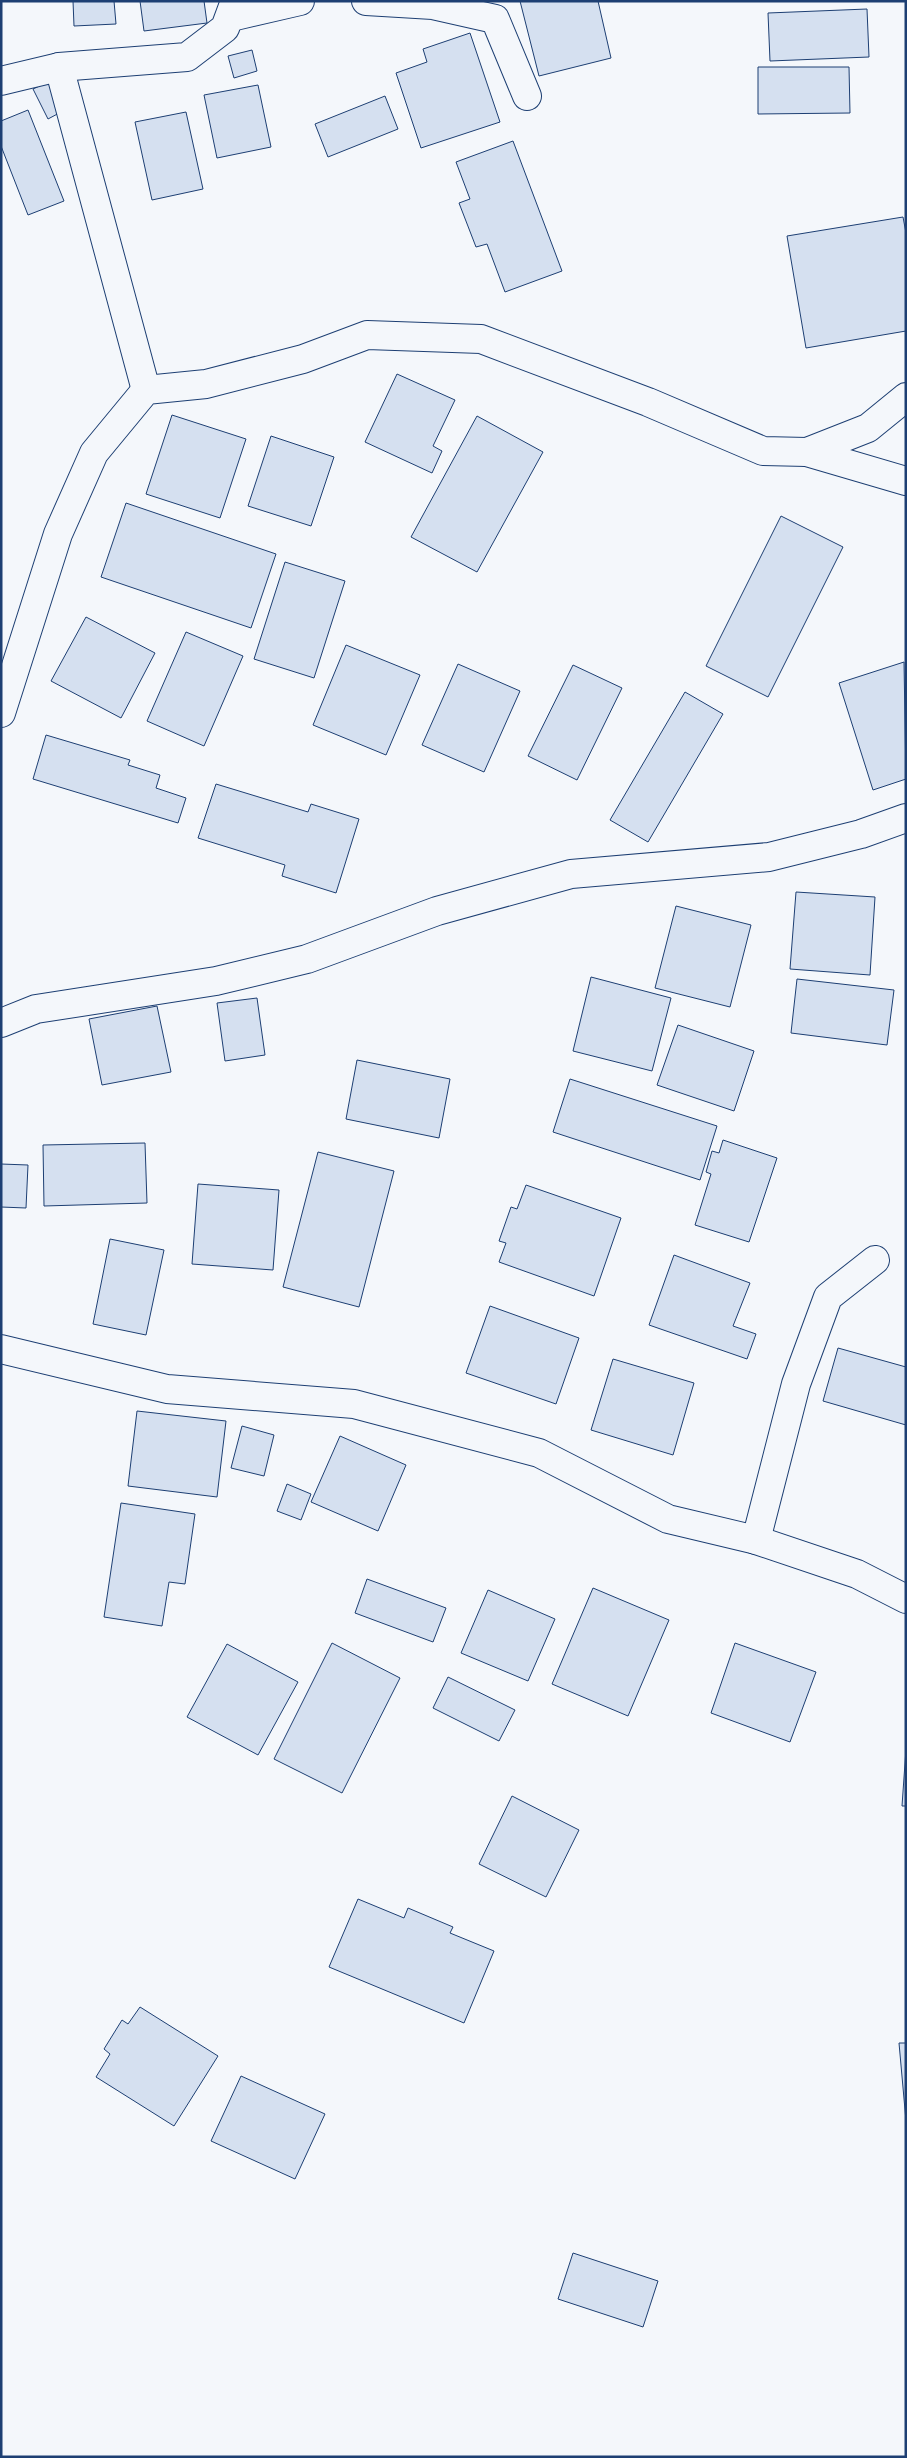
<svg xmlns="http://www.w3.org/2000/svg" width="907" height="2458" viewBox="0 0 907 2458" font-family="'IBM Plex Sans',sans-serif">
<rect width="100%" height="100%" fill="#f4f7fb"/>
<g fill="#d5e0f0" stroke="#1d3f73">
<polygon points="73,1 114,1 116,24 74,26"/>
<polygon points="140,1 204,1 207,23 144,31"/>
<polygon points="520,1 598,1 611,58 539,76"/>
<polygon points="867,9 869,57 770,61 768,13"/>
<polygon points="470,33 500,122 421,148 396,73 427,62 423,49"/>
<polygon points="252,50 257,71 234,78 228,56"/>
<polygon points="758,67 849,67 850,113 758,114"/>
<polygon points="48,82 63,111 48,119 33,89"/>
<polygon points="258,85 271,147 217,158 204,95"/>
<polygon points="385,96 398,129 328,157 315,124"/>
<polygon points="28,110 64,201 28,215 1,146 1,121"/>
<polygon points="186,112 203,189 152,200 135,122"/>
<polygon points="513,141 562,271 505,292 487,244 476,247 459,203 470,199 456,162"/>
<polygon points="903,217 906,233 906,331 806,348 787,236"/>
<polygon points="397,374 455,400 433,446 442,451 432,473 365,442"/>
<polygon points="172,415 246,439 220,518 146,494"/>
<polygon points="477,416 543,452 477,572 411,537"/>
<polygon points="271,436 334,457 311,526 248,506"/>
<polygon points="126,503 276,554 251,628 101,577"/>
<polygon points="781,516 843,547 768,697 706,666"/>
<polygon points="285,562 345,581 314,678 254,659"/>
<polygon points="86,617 155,653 121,718 51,681"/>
<polygon points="186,632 243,656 204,746 147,721"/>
<polygon points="346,645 420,675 386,755 313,725"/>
<polygon points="904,662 906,779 873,790 839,683"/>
<polygon points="458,664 520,691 484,772 422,745"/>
<polygon points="573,665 622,688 577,780 528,756"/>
<polygon points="685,692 723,714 648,842 610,820"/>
<polygon points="46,735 130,760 128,765 160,775 156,788 186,798 178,823 33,779"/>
<polygon points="216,784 308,812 311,804 359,819 336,893 282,876 285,865 198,838"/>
<polygon points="796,892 875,897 870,975 790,969"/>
<polygon points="676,906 751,925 730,1007 655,988"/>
<polygon points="591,977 671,998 652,1071 573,1051"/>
<polygon points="797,979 894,990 887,1045 791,1033"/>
<polygon points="257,998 265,1055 225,1061 217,1003"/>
<polygon points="157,1006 171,1072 102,1085 89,1019"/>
<polygon points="678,1025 754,1051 734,1111 657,1085"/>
<polygon points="357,1060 450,1079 439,1138 346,1119"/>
<polygon points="570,1079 717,1126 700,1180 553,1132"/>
<polygon points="723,1140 777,1158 749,1242 695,1225 711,1174 706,1172 712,1151 719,1153"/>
<polygon points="145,1143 147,1203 44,1206 43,1145"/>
<polygon points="318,1152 394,1171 359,1307 283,1287"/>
<polygon points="1,1164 28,1165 26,1208 1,1207"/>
<polygon points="198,1184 279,1190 273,1270 192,1264"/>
<polygon points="526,1185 621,1218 594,1296 499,1262 506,1243 499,1241 511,1207 517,1209"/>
<polygon points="110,1239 164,1250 146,1335 93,1324"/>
<polygon points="674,1255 750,1283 733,1326 756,1334 747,1359 649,1325"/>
<polygon points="490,1306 579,1338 556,1404 466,1373"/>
<polygon points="838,1348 906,1367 906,1425 823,1401"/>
<polygon points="613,1359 694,1383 673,1455 591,1430"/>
<polygon points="137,1411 226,1421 217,1497 128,1486"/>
<polygon points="242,1426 274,1435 264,1476 231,1468"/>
<polygon points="340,1436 406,1465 378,1531 311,1502"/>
<polygon points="287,1484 311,1494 301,1520 277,1511"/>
<polygon points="121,1503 195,1514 185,1584 169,1582 162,1626 104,1617"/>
<polygon points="367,1579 446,1608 433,1642 355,1613"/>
<polygon points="593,1588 669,1620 628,1716 552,1684"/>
<polygon points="488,1590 555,1619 528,1681 461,1653"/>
<polygon points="332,1643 400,1678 342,1793 274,1759"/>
<polygon points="735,1643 816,1672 790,1742 711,1713"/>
<polygon points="227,1644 298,1682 258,1755 187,1717"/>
<polygon points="448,1677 515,1710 499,1741 433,1708"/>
<polygon points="906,1749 906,1806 902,1806"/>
<polygon points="512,1796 579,1830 546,1897 479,1864"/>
<polygon points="358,1899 404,1918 408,1908 453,1927 450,1933 494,1951 464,2023 329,1967"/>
<polygon points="140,2007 218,2056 174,2126 96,2077 110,2054 104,2049 122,2020 128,2024"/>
<polygon points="899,2043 906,2043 906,2121"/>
<polygon points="241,2076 325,2114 295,2179 211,2141"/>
<polygon points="573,2253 658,2281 643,2327 558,2299"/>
</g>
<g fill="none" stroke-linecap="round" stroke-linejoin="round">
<g stroke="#1d3f73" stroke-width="30">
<g id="minor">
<polyline points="366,1 433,5 495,19 527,96"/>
<polyline points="231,17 300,1"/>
<polyline points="59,67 146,390"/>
<polyline points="1,81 59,67 187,57 225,28 235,1"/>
<polyline points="807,452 906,481"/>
<polyline points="1,713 58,534 94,453 146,390 206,384 303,359 367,335 481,339 648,402 763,451 807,452 868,428 906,397"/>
<polyline points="1,1023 36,1009 216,981 307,959 437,911 571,874 769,857 861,834 906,818"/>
<polyline points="1,1349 167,1389 354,1404 539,1453 668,1519 756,1540 857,1574 906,1599"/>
<polyline points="756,1540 796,1384 828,1297 875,1260"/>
</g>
</g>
<use href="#minor" stroke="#f4f7fb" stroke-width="28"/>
</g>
<rect width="907" height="2458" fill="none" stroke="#1d3f73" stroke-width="5"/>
</svg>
